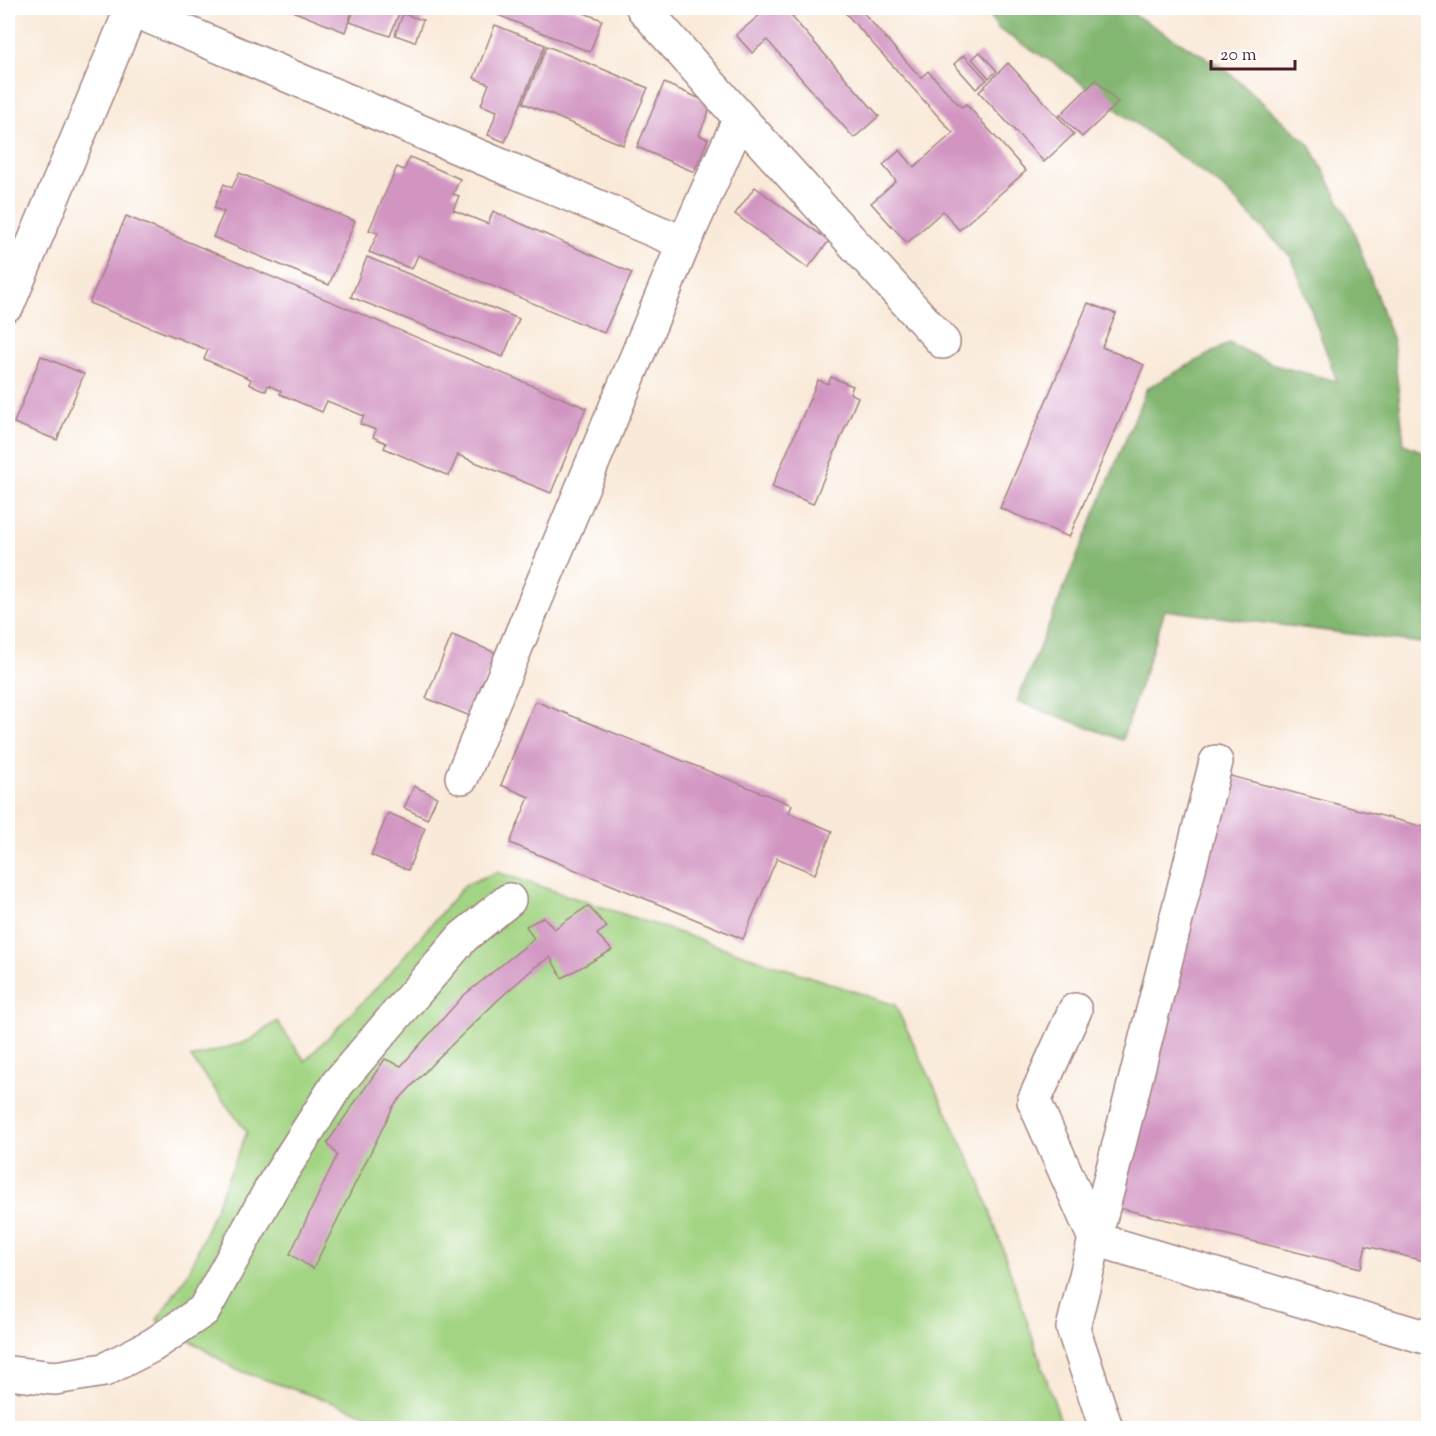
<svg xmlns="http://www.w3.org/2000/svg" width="1436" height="1436" viewBox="0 0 1436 1436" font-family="'Sorts Mill Goudy',serif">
<rect width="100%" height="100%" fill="#fff"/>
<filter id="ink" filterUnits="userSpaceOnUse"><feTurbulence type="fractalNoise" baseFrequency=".0167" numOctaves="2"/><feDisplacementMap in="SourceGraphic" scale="12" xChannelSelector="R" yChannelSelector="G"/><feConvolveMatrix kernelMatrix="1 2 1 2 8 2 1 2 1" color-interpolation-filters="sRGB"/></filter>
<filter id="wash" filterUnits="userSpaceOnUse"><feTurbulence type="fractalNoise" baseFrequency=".008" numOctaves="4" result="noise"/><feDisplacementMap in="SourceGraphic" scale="24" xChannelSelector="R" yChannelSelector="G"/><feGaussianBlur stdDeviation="1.35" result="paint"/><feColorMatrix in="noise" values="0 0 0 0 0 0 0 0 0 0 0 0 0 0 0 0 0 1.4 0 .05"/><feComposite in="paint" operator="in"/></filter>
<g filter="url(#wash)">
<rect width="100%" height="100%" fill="#f9e9d8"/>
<polygon fill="#a3d483" stroke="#767a57" stroke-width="1.5" points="497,872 895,1005 979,1179 1063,1428 407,1428 237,1370 157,1320 189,1272 247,1132 191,1058 248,1041 277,1021 305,1061 382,982 465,885"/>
<polygon fill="#82b671" stroke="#666a4e" stroke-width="1.5" points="986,8 1123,8 1225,69 1310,145 1351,224 1393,341 1404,444 1428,454 1428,644 1165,610 1122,740 1017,701 1147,388 1229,343 1277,366 1337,381 1292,258 1222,187 1052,62 998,29"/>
<g id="blocks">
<g fill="#d295c2">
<polygon points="297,8 353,8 345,32 295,12"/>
<polygon points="355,8 390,8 400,11 390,36 350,22"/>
<polygon points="427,8 441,8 439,13"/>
<polygon points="480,8 571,8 602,20 590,52"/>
<polygon points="768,8 803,8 792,17 879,116 854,138 767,40 752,53 736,35"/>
<polygon points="841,8 859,8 921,78 928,71 961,107 966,104 1026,171 959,230 943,211 907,243 871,203 896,181 883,165 900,150 914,167 953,133"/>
<polygon points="403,14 423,20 415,42 395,35"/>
<polygon points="495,25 545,45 505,142 488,135 497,111 481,105 489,84 474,78"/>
<polygon points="547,46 648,88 623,145 523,103"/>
<polygon points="980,52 997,71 989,78 972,59"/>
<polygon points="964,55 987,80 976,89 954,64"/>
<polygon points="1008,63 1074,134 1044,162 979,92"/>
<polygon points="1096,80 1118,103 1082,137 1060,115"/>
<polygon points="664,83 712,104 699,135 708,139 694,172 637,147"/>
<polygon points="410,157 460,179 453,194 459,196 453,210 488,224 493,211 632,273 604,333 418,255 412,269 369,252 378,233 369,230 397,167 404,170"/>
<polygon points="239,173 355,221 329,285 213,237 224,212 214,208 224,184 232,188"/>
<polygon points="755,187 829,241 808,268 735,214"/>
<polygon points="126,216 586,408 551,493 458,455 449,476 384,448 386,443 373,437 376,430 360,424 364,416 327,401 322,412 280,394 281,391 268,385 266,391 249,384 251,379 204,359 208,350 89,303"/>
<polygon points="367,257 519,319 503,357 351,297"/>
<polygon points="1088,303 1116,314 1102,347 1144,365 1069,537 1000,508"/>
<polygon points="41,356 84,374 57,440 14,423"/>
<polygon points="831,377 853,386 850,393 858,397 813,504 772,487 818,380 828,384"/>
<polygon points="452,635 496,653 470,716 426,698"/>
<polygon points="535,701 792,805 789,813 832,831 815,874 777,858 743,939 510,843 529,797 501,785"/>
<polygon points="1223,774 1428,828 1428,1262 1366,1246 1361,1268 1115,1207"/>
<polygon points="414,786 437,797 427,819 404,808"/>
<polygon points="388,813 425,828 408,870 371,855"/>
<polygon points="588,906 607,927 597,934 612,950 562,978 550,957 535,967 498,1000 436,1060 394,1105 313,1269 290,1254 337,1155 327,1143 385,1059 401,1066 463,996 534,939 526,926 544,917 554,929"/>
</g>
</g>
</g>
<g filter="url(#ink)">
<use href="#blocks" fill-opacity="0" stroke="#a28482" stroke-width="1.5"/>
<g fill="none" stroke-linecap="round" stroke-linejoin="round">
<g stroke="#a28482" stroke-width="36">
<g id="minor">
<polyline points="131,9 684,243"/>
<polyline points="740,118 943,342"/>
<polyline points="8,304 132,8"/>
<polyline points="462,777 684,243 740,118 643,8"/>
<polyline points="1075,1010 1034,1101 1095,1239"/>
<polyline points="1095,1239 1216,762"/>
<polyline points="8,1373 55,1378 104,1370 153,1345 204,1310 272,1187 338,1083 463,937 509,900"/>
<polyline points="1106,1428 1073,1328 1095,1239 1428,1338"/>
</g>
</g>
<use href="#minor" stroke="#fff" stroke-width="33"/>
</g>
</g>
<rect width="1436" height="1436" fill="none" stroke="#fff" stroke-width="30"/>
<path d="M1211 60v9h84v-9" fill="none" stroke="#4a1f2b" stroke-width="3"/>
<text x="1220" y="60" font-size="18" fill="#4a1f2b" stroke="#ffffff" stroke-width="4.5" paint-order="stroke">20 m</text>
</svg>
